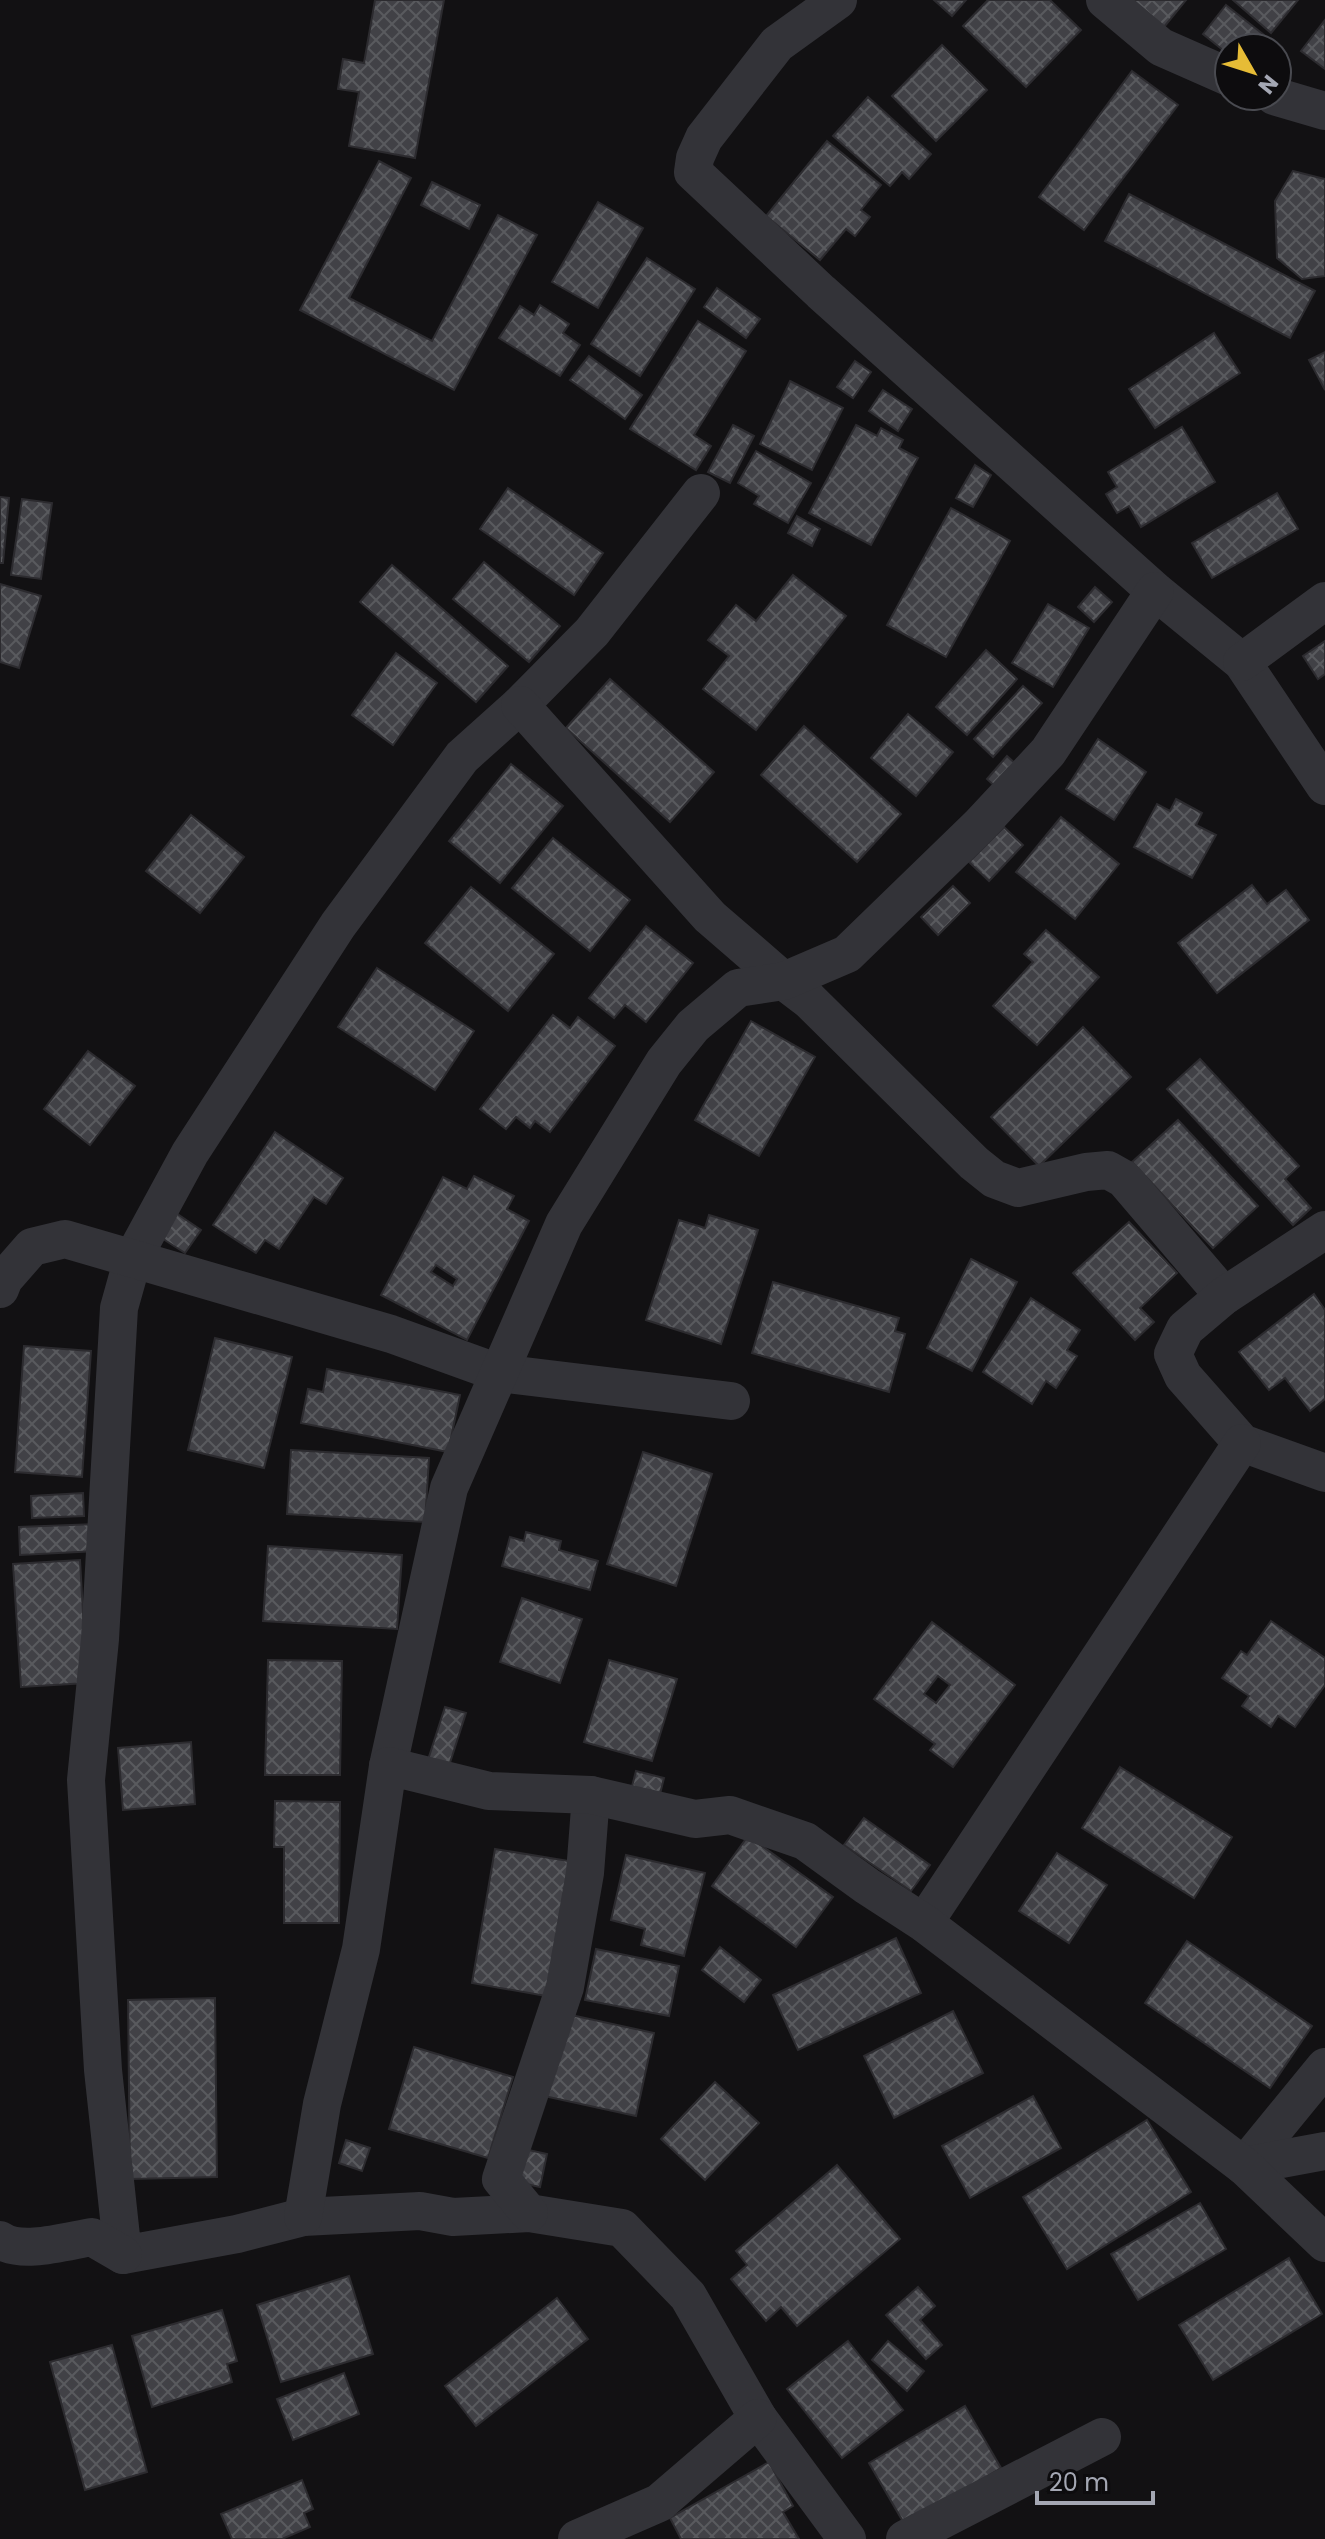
<svg xmlns="http://www.w3.org/2000/svg" width="1325" height="2539" viewBox="0 0 1325 2539" font-family="Poppins,sans-serif">
<defs>
<pattern id="building-cross-hatch" width="8" height="8" patternUnits="userSpaceOnUse" patternTransform="scale(2)"><rect width="8" height="8" fill="#414146"/><path d="M0 0l8 8M0 8l8-8" fill="none" stroke="#595a5e"/></pattern>
</defs>
<rect width="100%" height="100%" fill="#121113"/>
<g fill="url(#building-cross-hatch)" stroke="#2c2b2f" stroke-width="2" fill-rule="evenodd">
<polygon points="375,0 444,0 415,158 349,146 359,92 338,89 343,59 364,63"/>
<polygon points="934,0 966,0 952,16"/>
<polygon points="988,0 1050,0 1081,30 1026,87 963,26"/>
<polygon points="1131,0 1186,0 1164,27"/>
<polygon points="1233,0 1298,0 1271,33"/>
<polygon points="1226,5 1273,42 1268,48 1229,48 1229,55 1203,34"/>
<polygon points="1325,20 1325,69 1301,51"/>
<polygon points="942,45 987,90 936,141 892,96"/>
<polygon points="1132,71 1178,105 1084,230 1039,197"/>
<polygon points="868,97 931,154 909,179 902,172 890,186 833,136"/>
<polygon points="827,141 881,185 861,210 870,217 855,236 846,229 820,260 766,216"/>
<polygon points="379,161 411,178 349,298 432,341 498,215 537,235 454,390 300,310"/>
<polygon points="1293,171 1325,179 1325,276 1302,279 1277,258 1275,201"/>
<polygon points="432,182 480,205 469,229 421,205"/>
<polygon points="1129,194 1315,291 1290,338 1105,241"/>
<polygon points="598,202 643,228 598,308 552,282"/>
<polygon points="647,258 695,289 640,376 591,344"/>
<polygon points="717,288 760,319 746,338 704,307"/>
<polygon points="540,305 569,324 563,333 580,345 560,376 499,338 520,306 534,315"/>
<polygon points="698,321 746,351 694,435 711,446 696,470 630,429"/>
<polygon points="1214,333 1240,373 1155,428 1129,389"/>
<polygon points="1325,352 1325,390 1309,360"/>
<polygon points="589,356 642,395 625,419 570,380"/>
<polygon points="855,361 871,372 853,398 837,387"/>
<polygon points="790,381 843,408 812,470 760,444"/>
<polygon points="883,390 912,409 898,431 869,411"/>
<polygon points="733,425 754,436 730,483 708,472"/>
<polygon points="856,425 877,436 881,428 903,440 899,448 918,458 871,545 809,513"/>
<polygon points="1182,427 1215,482 1141,527 1129,506 1117,513 1106,494 1117,487 1108,472"/>
<polygon points="756,451 811,483 788,523 754,504 759,496 738,483"/>
<polygon points="975,465 991,475 973,507 956,498"/>
<polygon points="508,488 603,553 574,595 480,529"/>
<polygon points="1277,493 1298,529 1212,578 1192,543"/>
<polygon points="0,497 9,498 3,563 0,563"/>
<polygon points="22,499 52,503 41,579 11,575"/>
<polygon points="951,508 1010,541 946,657 887,625"/>
<polygon points="797,516 820,529 812,546 788,533"/>
<polygon points="484,562 560,626 529,662 453,599"/>
<polygon points="392,565 508,666 476,702 360,602"/>
<polygon points="793,575 846,616 756,730 703,689 729,656 708,640 736,605 756,621"/>
<polygon points="0,584 41,596 19,668 0,662"/>
<polygon points="1095,587 1112,602 1094,622 1078,607"/>
<polygon points="1048,604 1089,628 1053,687 1012,663"/>
<polygon points="1325,641 1325,674 1318,679 1303,656"/>
<polygon points="986,650 1017,679 967,735 936,707"/>
<polygon points="396,653 437,683 393,745 352,715"/>
<polygon points="610,679 714,772 670,822 566,728"/>
<polygon points="1023,686 1042,703 993,757 974,739"/>
<polygon points="908,714 953,752 916,796 871,758"/>
<polygon points="804,726 901,814 857,862 761,775"/>
<polygon points="1098,739 1146,772 1114,820 1066,789"/>
<polygon points="1007,756 1018,766 997,788 987,779"/>
<polygon points="511,764 563,806 500,883 449,841"/>
<polygon points="1176,799 1202,813 1196,825 1216,835 1192,878 1134,847 1157,804 1170,811"/>
<polygon points="191,815 244,857 200,913 146,871"/>
<polygon points="1061,817 1119,864 1075,919 1016,872"/>
<polygon points="1004,827 1023,845 989,881 969,862"/>
<polygon points="553,838 630,900 590,951 512,888"/>
<polygon points="1252,885 1267,904 1286,890 1309,920 1217,993 1178,943"/>
<polygon points="953,886 970,903 938,935 921,917"/>
<polygon points="471,887 554,954 508,1011 425,943"/>
<polygon points="646,926 693,963 646,1022 625,1005 614,1018 589,998"/>
<polygon points="1046,930 1099,977 1037,1045 993,1006 1033,962 1024,954"/>
<polygon points="377,968 474,1031 435,1090 338,1027"/>
<polygon points="553,1015 570,1028 578,1017 615,1046 550,1132 535,1121 530,1128 516,1117 506,1129 480,1109"/>
<polygon points="751,1021 815,1057 759,1156 695,1120"/>
<polygon points="1083,1027 1131,1077 1039,1166 991,1117"/>
<polygon points="88,1051 135,1086 90,1145 44,1109"/>
<polygon points="1200,1059 1299,1166 1285,1179 1311,1208 1293,1225 1167,1089"/>
<polygon points="1178,1120 1258,1206 1213,1248 1132,1162"/>
<polygon points="275,1132 343,1178 326,1204 314,1197 279,1249 265,1240 256,1253 213,1225"/>
<path d="M474,1176L514,1196L507,1209L529,1221L467,1340L381,1295L443,1177L467,1189ZM436,1265L457,1279L453,1286L431,1272Z"/>
<polygon points="176,1213 201,1230 185,1253 160,1237"/>
<polygon points="709,1215 758,1230 721,1344 646,1320 679,1220 705,1228"/>
<polygon points="1129,1222 1177,1273 1140,1308 1154,1322 1135,1340 1073,1273"/>
<polygon points="971,1259 1017,1282 972,1371 927,1348"/>
<polygon points="773,1282 899,1318 895,1331 905,1334 889,1392 752,1353"/>
<polygon points="1314,1294 1325,1310 1325,1399 1310,1411 1285,1378 1269,1390 1239,1352"/>
<polygon points="1031,1298 1080,1330 1067,1350 1077,1356 1056,1388 1046,1381 1032,1404 983,1372"/>
<polygon points="215,1338 292,1357 264,1468 188,1450"/>
<polygon points="24,1346 91,1351 82,1477 15,1472"/>
<polygon points="327,1369 460,1395 448,1452 301,1423 308,1389 323,1392"/>
<polygon points="291,1450 429,1458 425,1522 287,1514"/>
<polygon points="643,1452 712,1474 676,1586 607,1564"/>
<polygon points="83,1493 84,1516 32,1518 31,1496"/>
<polygon points="96,1524 97,1551 20,1555 19,1527"/>
<polygon points="526,1532 561,1541 559,1550 598,1561 590,1590 502,1566 510,1537 524,1541"/>
<polygon points="268,1546 402,1555 397,1629 263,1621"/>
<polygon points="80,1560 87,1683 21,1687 13,1564"/>
<polygon points="522,1598 582,1619 560,1683 500,1662"/>
<polygon points="1271,1621 1325,1658 1325,1685 1295,1727 1278,1716 1271,1727 1242,1706 1249,1696 1222,1678 1241,1651 1247,1655"/>
<path d="M932,1622L1015,1685L953,1767L930,1750L935,1744L874,1699ZM938,1676L950,1685L936,1703L924,1694Z"/>
<polygon points="268,1660 342,1661 340,1775 265,1775"/>
<polygon points="609,1660 677,1679 652,1761 584,1742"/>
<polygon points="445,1707 466,1713 447,1772 426,1766"/>
<polygon points="191,1742 195,1804 123,1810 118,1748"/>
<polygon points="1120,1767 1232,1837 1194,1898 1082,1828"/>
<polygon points="636,1771 664,1778 658,1802 630,1794"/>
<polygon points="275,1801 340,1802 339,1923 284,1923 284,1847 274,1847"/>
<polygon points="864,1818 930,1865 911,1891 844,1845"/>
<polygon points="748,1836 833,1897 796,1947 712,1886"/>
<polygon points="495,1849 575,1862 552,1997 472,1983"/>
<polygon points="1057,1853 1107,1885 1069,1943 1019,1911"/>
<polygon points="626,1855 705,1873 684,1956 641,1945 645,1929 611,1920"/>
<polygon points="896,1938 921,1993 798,2050 773,1995"/>
<polygon points="1187,1941 1312,2026 1270,2088 1145,2003"/>
<polygon points="720,1947 761,1980 744,2002 702,1970"/>
<polygon points="596,1949 679,1966 669,2016 585,2000"/>
<polygon points="215,1998 217,2177 130,2179 128,2000"/>
<polygon points="953,2011 983,2073 894,2118 864,2056"/>
<polygon points="562,2013 654,2033 636,2116 544,2096"/>
<polygon points="414,2047 513,2077 488,2158 389,2129"/>
<polygon points="715,2082 759,2123 705,2180 661,2139"/>
<polygon points="1033,2096 1061,2148 970,2198 942,2146"/>
<polygon points="1147,2120 1191,2192 1067,2269 1023,2197"/>
<polygon points="346,2140 370,2148 362,2171 339,2163"/>
<polygon points="524,2149 547,2154 540,2187 517,2182"/>
<polygon points="837,2165 900,2239 797,2326 781,2307 766,2321 731,2279 747,2265 736,2251"/>
<polygon points="1200,2203 1226,2249 1138,2300 1111,2254"/>
<polygon points="1289,2258 1322,2314 1213,2380 1179,2325"/>
<polygon points="349,2276 373,2354 281,2382 257,2305"/>
<polygon points="918,2287 935,2306 920,2320 942,2345 926,2359 886,2315"/>
<polygon points="557,2298 588,2339 476,2426 445,2386"/>
<polygon points="222,2310 237,2361 227,2364 232,2382 152,2407 132,2336"/>
<polygon points="848,2341 903,2410 842,2458 787,2389"/>
<polygon points="888,2341 924,2371 907,2391 872,2360"/>
<polygon points="112,2345 147,2472 85,2490 50,2362"/>
<polygon points="344,2373 359,2414 293,2440 277,2399"/>
<polygon points="965,2406 1001,2468 905,2525 869,2463"/>
<polygon points="769,2462 793,2506 783,2512 799,2539 681,2539 670,2518"/>
<polygon points="302,2480 313,2509 304,2513 310,2527 282,2539 232,2539 221,2514"/>
</g>
<g fill="none" stroke-linecap="round" stroke-linejoin="round">
<g stroke="#333338" stroke-width="38">
<polyline points="838,0 777,44 704,138 695,158 693,172 821,292 1155,591 1242,662 1325,786"/>
<polyline points="1105,0 1161,47 1229,77"/>
<polyline points="1274,96 1325,111"/>
<polyline points="701,493 592,632 520,705 462,757 338,925 190,1153 133,1258 119,1308 100,1639 86,1780 103,2070 123,2255 237,2234 303,2217 420,2211 453,2217 529,2213 622,2228 688,2296 758,2418 847,2539"/>
<polyline points="1242,662 1325,601"/>
<polyline points="520,705 710,917 784,981 809,1000 974,1163 994,1179 1018,1188 1086,1172 1108,1170 1124,1179 1224,1296"/>
<polyline points="1325,1230 1224,1296 1185,1329 1173,1354 1183,1376 1242,1443 1325,1473"/>
<polyline points="0,1289 4,1279 32,1247 65,1239 391,1334 499,1373 731,1401"/>
<polyline points="388,1766 449,1488 564,1224 664,1062 693,1026 738,988 784,981 847,954 979,826 1048,752 1155,591"/>
<polyline points="924,1923 1242,1443"/>
<polyline points="1244,2166 1325,2067"/>
<polyline points="1244,2166 1325,2151"/>
<polyline points="529,2213 501,2179 565,1987 585,1873 591,1795"/>
<polyline points="303,2217 322,2104 361,1949 388,1766 489,1791 591,1795 695,1819 730,1815 805,1841 867,1886 924,1923 1244,2166 1325,2243"/>
<path d="M0,2240C21,2255 67,2241 92,2237L123,2255"/>
<polyline points="577,2539 659,2503 758,2418"/>
<polyline points="905,2539 1102,2437"/>
</g>
</g>
<g transform="translate(1253 72) rotate(129)"><circle r="38" fill="#0d0c0e" stroke="#494a50" stroke-width="2"/>
<path d="M0-6L14 30L0 20L-14 30Z" fill="#e6bc36"/>
<text y="-12" font-size="22" font-weight="bold" text-anchor="middle" fill="#a4a7b3">N</text>
</g>
<path d="M1037 2491v12h116v-12" fill="none" stroke="#a4a7b3" stroke-width="4"/>
<text x="1049" y="2491" font-size="24" fill="#a4a7b3" stroke="#0d0c0e" stroke-width="6" paint-order="stroke">20 m</text>
</svg>
